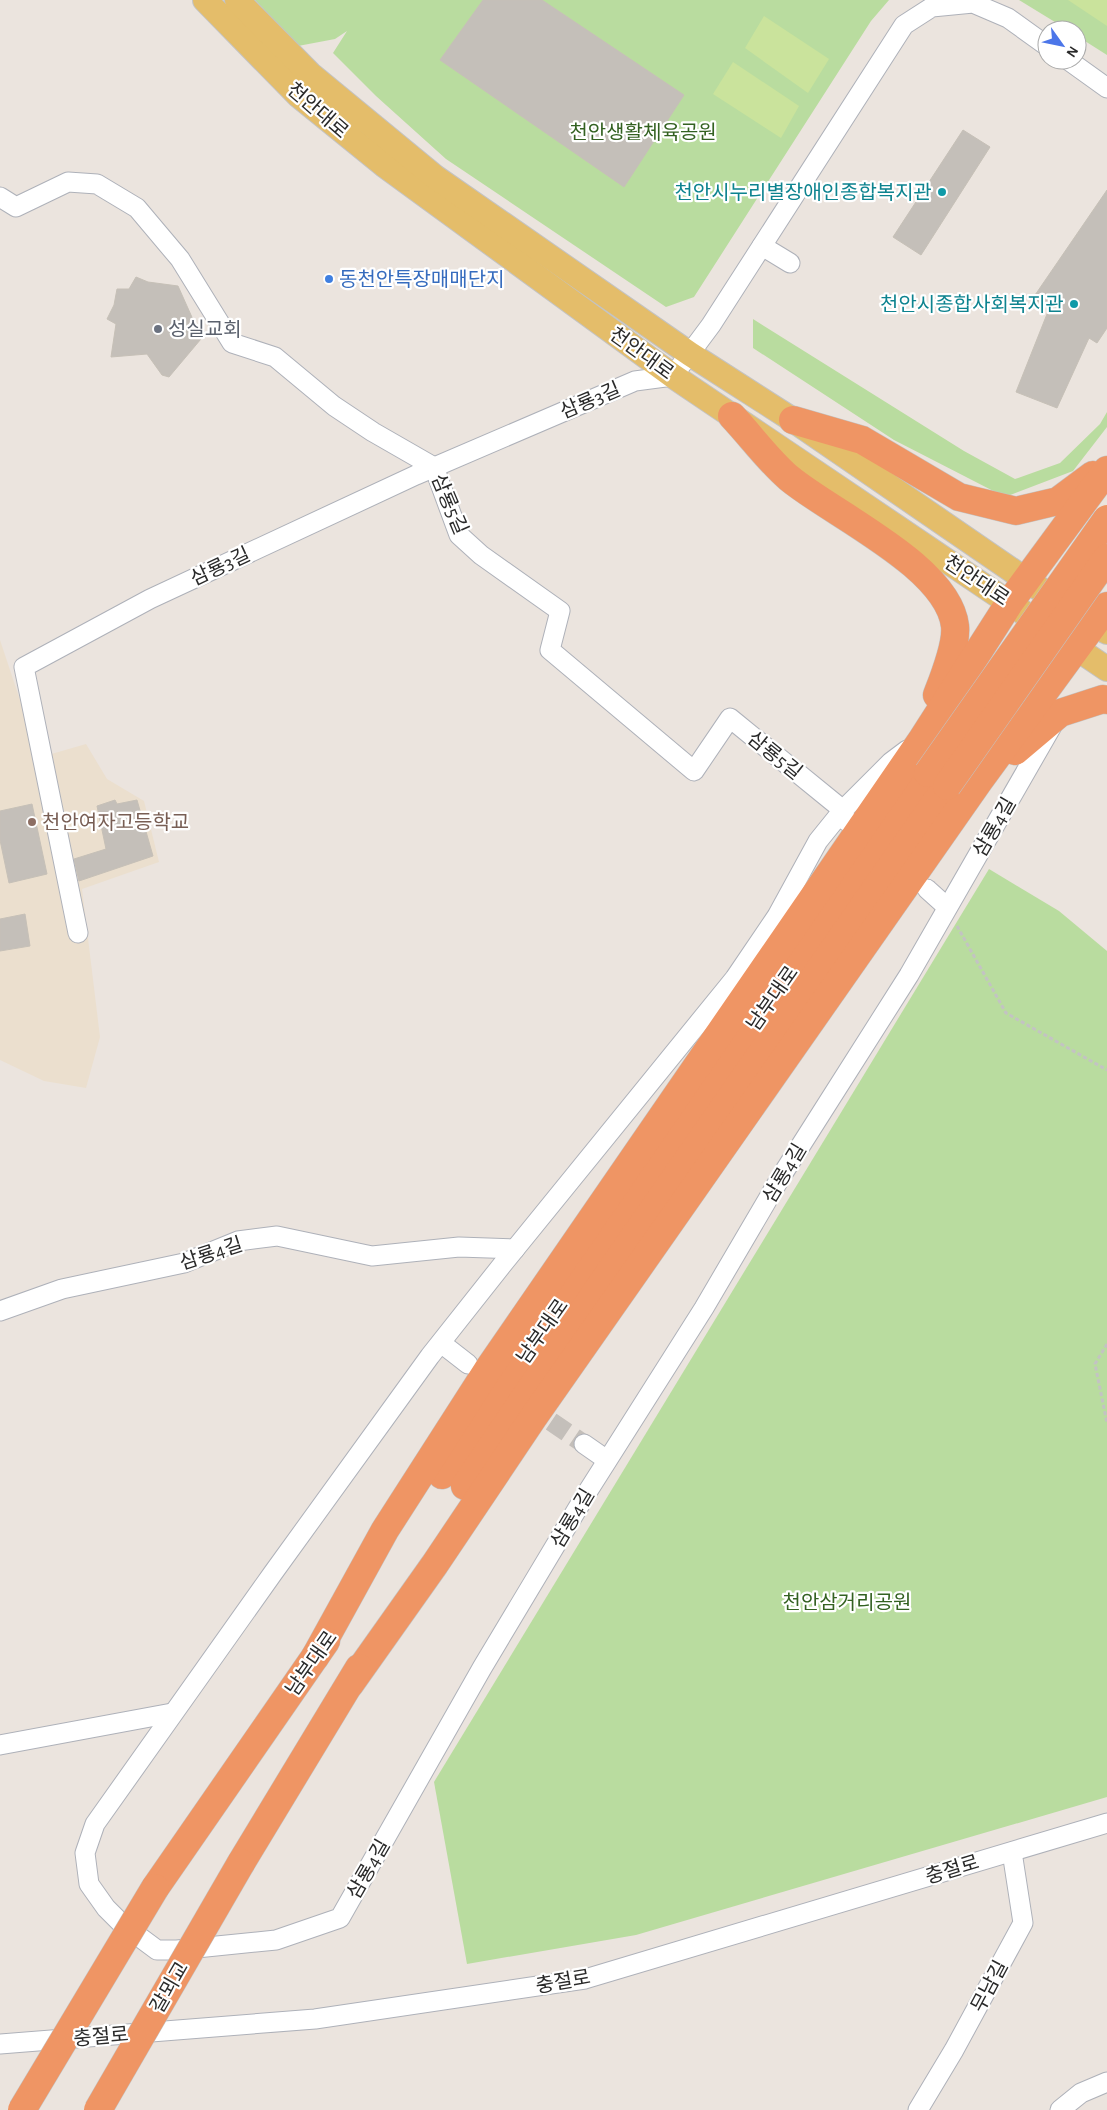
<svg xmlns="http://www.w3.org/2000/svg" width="1107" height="2110" viewBox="0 0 1107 2110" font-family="'Alegreya Sans','Noto Sans KR',sans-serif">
<rect width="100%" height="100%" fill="#ebe4de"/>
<polygon fill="#ebdfce" points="0,640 22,706 48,755 86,744 107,779 144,801 159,862 82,889 100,1037 86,1088 44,1081 0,1060"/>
<g fill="#b9dc9f">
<polygon points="255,0 889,0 871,21 694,297 666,307 446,159 376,96 333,53 347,31 335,39 298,46"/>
<polygon points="1019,0 1107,0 1107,55 1077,36 1077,30 1068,30"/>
<polygon points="753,319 964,451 1015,479 1060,463 1100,424 1107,412 1107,427 1073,471 1005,497 894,440 753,348"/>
<polygon points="989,869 1059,911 1107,951 1107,1797 636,1935 467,1964 434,1782"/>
</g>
<g fill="#cae39c">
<polygon points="1068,0 1107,0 1107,26"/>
<polygon points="764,16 829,59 808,93 745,48"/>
<polygon points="733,62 799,106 781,138 713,94"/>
</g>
<g fill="#c4bfb9" stroke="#c6c0b7">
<polygon points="483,0 542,0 684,95 624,187 440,60"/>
<polygon points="963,130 990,147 921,255 893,237"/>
<polygon points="1107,190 1107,328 1097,343 1089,338 1057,408 1016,392 1049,309 1033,298"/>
<polygon points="136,277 148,282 178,286 195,324 206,333 169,377 162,375 147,354 111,357 116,324 107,319 114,305 117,289 129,289"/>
<polygon points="115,800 117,804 137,800 153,856 79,881 74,859 106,849 97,806"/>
<polygon points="32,804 47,874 9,883 0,840 0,811"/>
<polygon points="25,914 30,946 0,951 0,919"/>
</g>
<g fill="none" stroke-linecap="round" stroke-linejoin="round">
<polyline stroke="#c4bfba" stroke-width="19" stroke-dasharray="19 9" stroke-linecap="butt" points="528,1406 584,1444"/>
<g stroke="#aeb1b9" stroke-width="21">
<g id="minor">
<polyline points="1068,60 1107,88"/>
<polyline points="0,197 16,207 68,182 97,184 137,208 180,259 232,343 275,357 334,406 373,432 434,467 459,535 481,555 560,611 550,650 694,771 730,718 843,810 846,821"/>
<polyline points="762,246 790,263"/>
<polyline points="907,750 891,762 843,810 818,841 777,916 735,978 502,1265 430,1356 273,1573 95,1824 85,1853 89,1884 106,1908 122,1924 157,1950 177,1950 276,1940 340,1918 482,1668 588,1491 704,1308 782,1175 909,975 1052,726"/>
<polyline points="927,889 947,907"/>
<polyline points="78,933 24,667 150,599 416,475 635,381 673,376 711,325 904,25 932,7 973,3 1008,18 1047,46"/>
<polyline points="0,1311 62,1289 184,1263 238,1241 277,1236 372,1256 459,1247 515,1249"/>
<polyline points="441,1343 468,1364"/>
<polyline points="584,1444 607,1460"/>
<polyline points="0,1745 172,1713"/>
<polyline points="0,2044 315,2019 585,1979 1107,1823"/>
<polyline points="918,2110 954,2050 1023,1923 1012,1852"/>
<polyline points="1060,2110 1081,2093 1107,2082"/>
</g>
</g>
<g stroke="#c3c3c3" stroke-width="26">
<g id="major">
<polyline points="205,0 299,96 384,165 673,376 1107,669"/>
<polyline points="237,0 310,74 435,177 690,354 793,420 1026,580 1107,632"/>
</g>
</g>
<g stroke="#c3c3c3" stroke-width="29">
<g id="highway">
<path d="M732,416C751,436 768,460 789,478C832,514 948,566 955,626C957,645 944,677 937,695"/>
<polyline points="793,420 862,440 959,497 1016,511 1058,501 1093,475"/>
<polyline points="1015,751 1060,713 1103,699 1107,700"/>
<polyline points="442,1475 928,773"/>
<polyline points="465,1486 607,1276 947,786"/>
<polyline points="315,1657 385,1530 487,1371 921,741 1010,602 1107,470"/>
<polyline points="350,1684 435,1564 533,1418 979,781 1107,606"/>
<polyline points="241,1863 359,1668"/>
<polyline points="155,1888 326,1641"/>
</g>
</g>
<g stroke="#c3c3c3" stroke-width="3" stroke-dasharray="4 2.5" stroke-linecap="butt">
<polyline points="957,926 1006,1013 1107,1070"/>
<polyline points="1107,1344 1095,1364 1107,1423"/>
</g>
<use href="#minor" stroke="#fff" stroke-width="19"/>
<use href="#major" stroke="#e4bd6a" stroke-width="24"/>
<use href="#highway" stroke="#ef9564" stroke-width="28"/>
<g stroke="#c3c3c3" stroke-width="29" stroke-linecap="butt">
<g id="highway-bridge">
<polyline points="928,773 1107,519"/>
<polyline points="947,786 1107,558"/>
<polyline points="22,2110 155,1888"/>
<polyline points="98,2110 241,1863"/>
</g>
</g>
<use href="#highway-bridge" stroke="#ef9564" stroke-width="28"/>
</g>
<g fill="#0f9aa8" stroke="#fff" stroke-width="2">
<circle cx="942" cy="192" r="5"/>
<circle cx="1074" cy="304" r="5"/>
</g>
<circle fill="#3f7fe0" stroke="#fff" stroke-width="2" cx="329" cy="279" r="5"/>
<circle fill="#6b7280" stroke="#fff" stroke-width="2" cx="158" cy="329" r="5"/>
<circle fill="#8d6e63" stroke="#fff" stroke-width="2" cx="32" cy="822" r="5"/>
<g text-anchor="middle" stroke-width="4.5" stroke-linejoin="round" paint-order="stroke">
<g font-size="20" fill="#2a2a2a" stroke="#fff">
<text transform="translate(318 110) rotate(41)" y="7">천안대로</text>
<text transform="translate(642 353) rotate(36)" y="7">천안대로</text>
<text transform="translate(590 400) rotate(-23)" y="7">삼룡3길</text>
<text transform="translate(450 504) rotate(67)" y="7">삼룡5길</text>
<text transform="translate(220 566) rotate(-25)" y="7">삼룡3길</text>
<text transform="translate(977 580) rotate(34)" y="7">천안대로</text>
<text transform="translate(775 755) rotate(39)" y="7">삼룡5길</text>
<text transform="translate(994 827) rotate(-60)" y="7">삼룡4길</text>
<text transform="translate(772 998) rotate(-55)" y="7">남부대로</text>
<text transform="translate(784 1173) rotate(-59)" y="7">삼룡4길</text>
<text transform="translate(211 1253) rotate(-18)" y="7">삼룡4길</text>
<text transform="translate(542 1331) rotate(-55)" y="7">남부대로</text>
<text transform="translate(572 1518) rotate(-59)" y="7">삼룡4길</text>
<text transform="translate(311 1663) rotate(-55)" y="7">남부대로</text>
<text transform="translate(368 1869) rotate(-60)" y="7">삼룡4길</text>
<text transform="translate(952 1869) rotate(-17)" y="7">충절로</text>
<text transform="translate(563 1981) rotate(-10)" y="7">충절로</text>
<text transform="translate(989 1986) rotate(-62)" y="7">무남길</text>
<text transform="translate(169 1987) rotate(-60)" y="7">갈뫼교</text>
<text transform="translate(101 2036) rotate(-5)" y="7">충절로</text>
</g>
<g font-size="20" fill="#336121" stroke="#fff">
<text x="643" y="139">천안생활체육공원</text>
<text x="847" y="1609">천안삼거리공원</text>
</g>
<g font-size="20" fill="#0d838f" stroke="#fff" text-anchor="end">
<text x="932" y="199">천안시누리별장애인종합복지관</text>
<text x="1064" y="311">천안시종합사회복지관</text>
</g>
<g font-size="20" fill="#366cbe" stroke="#fff" text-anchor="start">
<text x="339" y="286">동천안특장매매단지</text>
</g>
<g font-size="20" fill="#5b616d" stroke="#fff" text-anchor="start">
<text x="168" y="336">성실교회</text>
</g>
<g font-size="20" fill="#785e54" stroke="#fff" text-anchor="start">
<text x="42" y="829">천안여자고등학교</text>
</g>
</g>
<g transform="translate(1062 45) rotate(123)"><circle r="24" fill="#ffffff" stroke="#aaaaaa"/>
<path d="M0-4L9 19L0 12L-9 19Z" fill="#4c76e9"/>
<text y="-8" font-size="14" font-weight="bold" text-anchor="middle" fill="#2a2a2a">N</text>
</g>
</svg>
